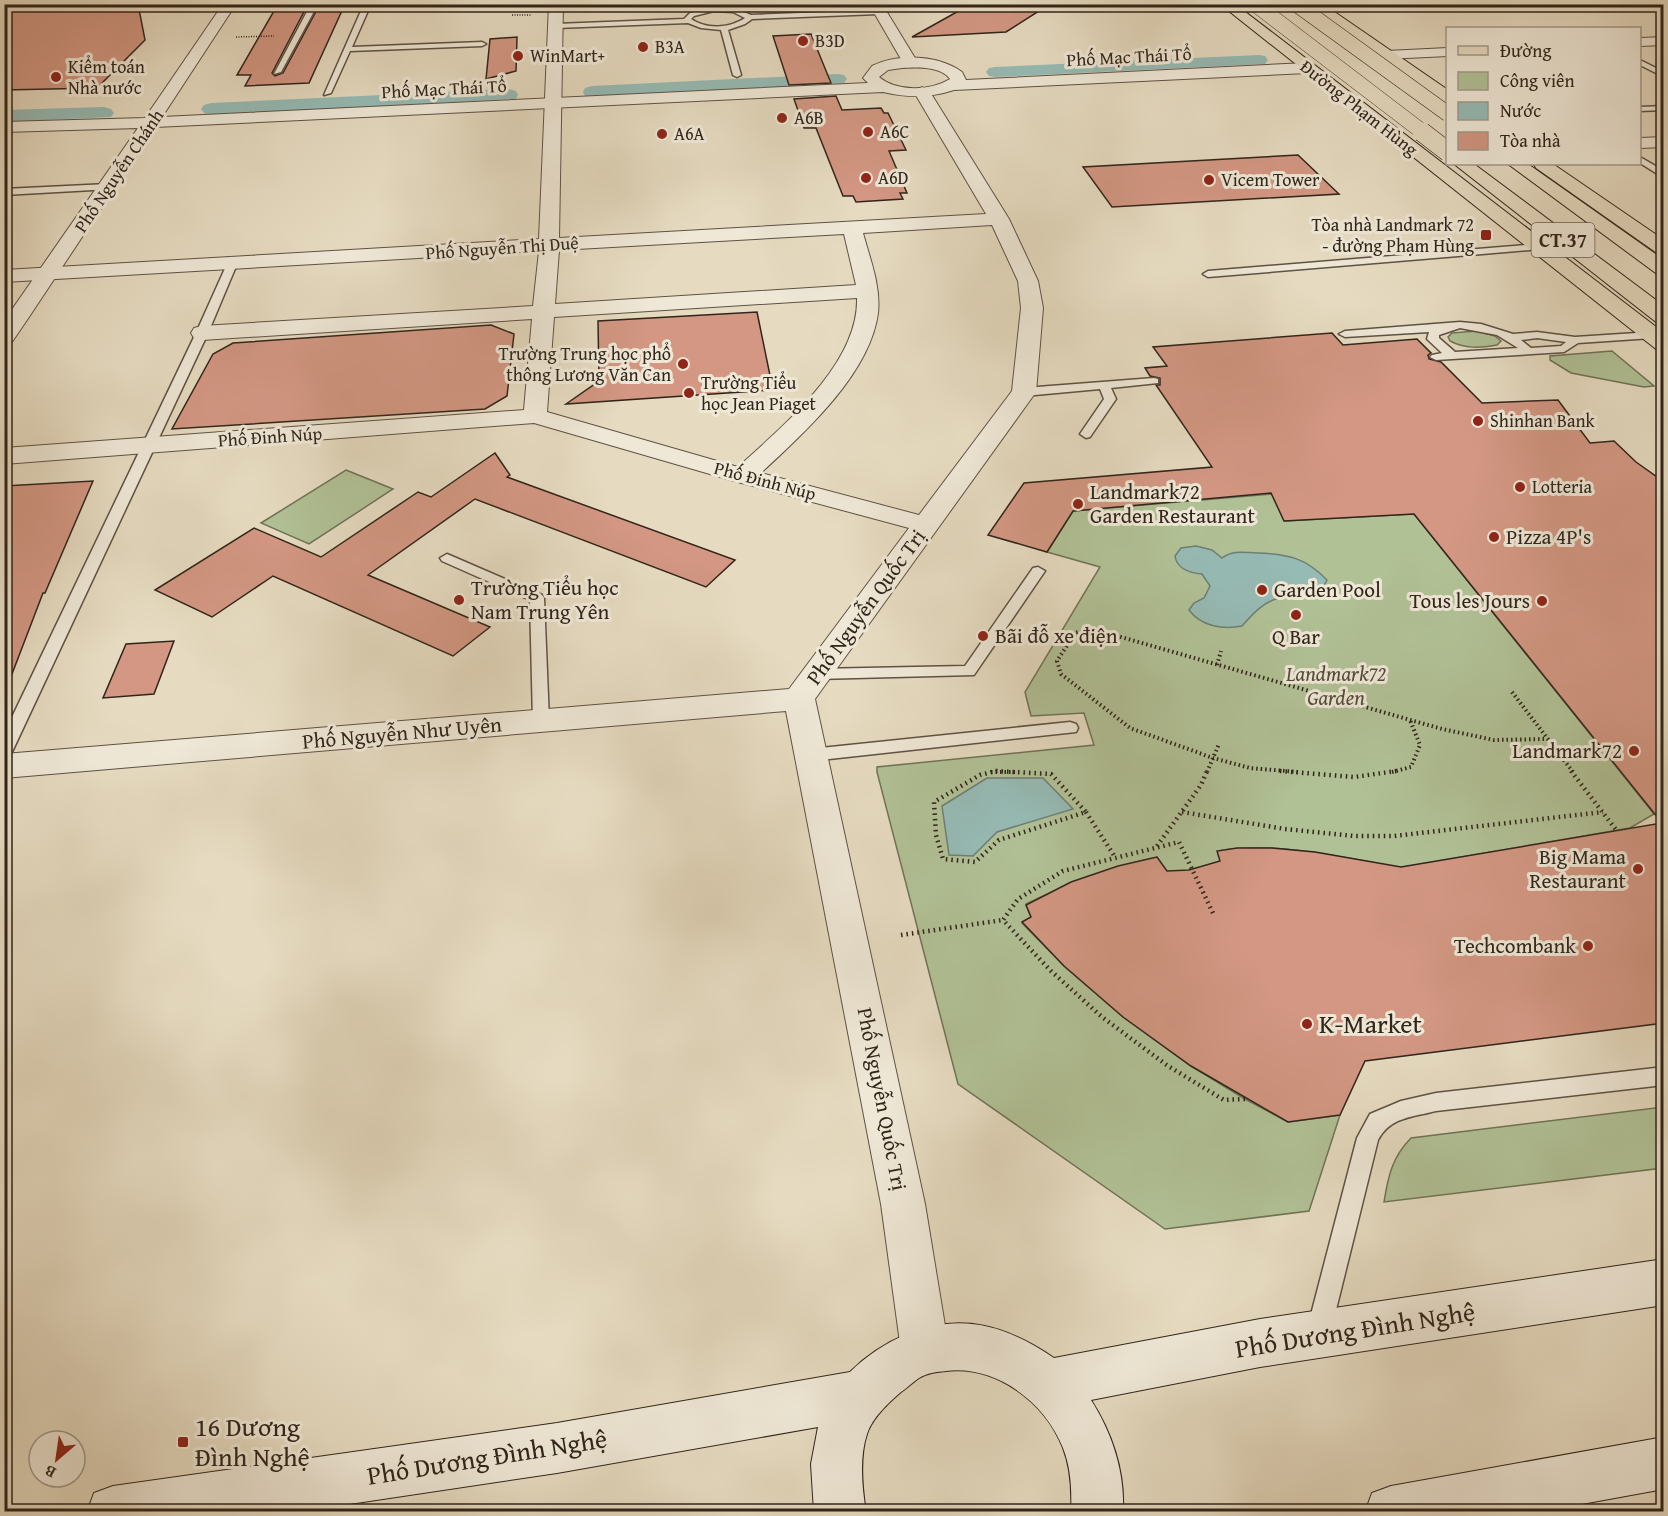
<svg xmlns="http://www.w3.org/2000/svg" width="1668" height="1516" viewBox="0 0 1668 1516" font-family="'Gentium Book Plus',serif">
<rect width="100%" height="100%" fill="#e6dbc1"/>
<filter id="stains"><feTurbulence type="fractalNoise" baseFrequency=".00333" numOctaves="4"/><feColorMatrix values="0 0 0 0 .2 0 0 0 0 .09 0 0 0 0 .02 0 0 0 .5 -.17"/></filter>
<radialGradient id="worn" r=".72"><stop offset=".6" stop-color="#630" stop-opacity="0"/><stop offset="1" stop-color="#630" stop-opacity=".3"/></radialGradient>
<g fill="#b1c196" stroke="#707358" stroke-width="1.5">
<path d="M1477,331L1495,336L1501,341L1497,345C1480,348 1465,349 1450,341L1448,337L1452,333Z"/>
<polygon points="1612,351 1654,386 1644,387 1571,373 1550,360 1550,356"/>
<polygon points="346,470 393,489 309,544 261,523"/>
<path d="M1272,494L1285,521L1414,514L1654,814L1630,828L1375,872L1376,863C1324,854 1271,842 1218,851L1222,869L1170,876L1157,857C1110,867 1069,883 1026,904L1031,917L1022,923L1064,966L1123,1017L1191,1066L1245,1099L1288,1122L1340,1115L1309,1211L1165,1229L958,1084L877,772V767L1094,745L1084,713L1031,716L1025,692L1100,567L1047,552L1073,511Z"/>
<path d="M1663,1107V1168L1384,1202C1388,1177 1392,1157 1411,1138Z"/>
</g>
<g fill="#96bbb5" stroke="#6d7f77" stroke-width="1.5">
<path d="M1196,546L1212,550L1222,558C1234,549 1245,553 1258,553C1288,554 1306,558 1327,580C1319,599 1292,595 1276,599C1262,603 1251,616 1242,626C1222,630 1201,626 1189,610L1194,603L1204,598L1210,586L1202,574C1190,573 1177,569 1175,556L1181,548Z"/>
<polygon points="987,778 1043,778 1073,809 997,832 973,856 949,855 942,806"/>
</g>
<g fill="none" stroke-linecap="round" stroke-linejoin="round">
<g fill="#96bbb5" fill-rule="evenodd">
<polygon points="1259,55 1265,56 1268,60 1265,64 995,77 989,76 986,72 989,68 995,67"/>
<polygon points="838,74 844,75 847,79 844,83 592,98 585,96 583,92 585,88 592,86"/>
<polygon points="509,89 516,91 518,95 516,99 211,115 204,113 201,109 204,105 211,103"/>
<polygon points="104,107 111,109 114,113 111,117 4,122 4,110"/>
</g>
</g>
<g fill="#d39783" stroke="#30251b" stroke-width="1.5">
<polygon points="72,4 138,4 145,40 97,88 4,90 4,8 46,8 49,5"/>
<polygon points="278,4 308,4 272,73 275,76 283,73 320,4 345,4 309,83 245,86 251,75 237,75"/>
<polygon points="971,4 1050,4 1006,32 912,37"/>
<polygon points="811,34 831,83 789,85 773,36"/>
<polygon points="517,37 516,71 486,79 490,39"/>
<polygon points="836,96 842,110 881,108 884,113 888,113 906,150 889,151 907,193 900,193 903,199 856,202 853,196 843,196 816,128 804,128 794,99"/>
<polygon points="1298,155 1339,194 1112,207 1083,167"/>
<polygon points="757,312 773,390 566,404 599,381 598,321"/>
<polygon points="491,325 514,334 507,396 485,409 172,429 213,354 233,343"/>
<polygon points="1332,333 1343,345 1417,339 1431,353 1428,355 1429,359 1441,362 1482,403 1558,400 1590,443 1614,441 1636,462 1664,482 1664,1023 1365,1061 1340,1115 1288,1122 1191,1066 1123,1017 1064,966 1022,922 1031,917 1026,905 1071,882 1118,866 1157,857 1167,871 1189,870 1220,861 1217,851 1237,848 1272,848 1315,852 1401,867 1662,823 1414,514 1284,521 1271,493 1073,511 1047,552 988,535 1024,483 1212,467 1156,385 1160,385 1160,378 1150,376 1145,368 1167,366 1153,347"/>
<polygon points="495,453 510,475 507,477 735,560 706,587 475,499 368,575 490,627 453,656 273,576 212,617 155,590 254,528 321,557 418,492 431,497"/>
<polygon points="93,481 45,593 43,593 7,687 4,686 4,486"/>
<polygon points="174,641 154,694 103,698 126,644"/>
</g>
<g fill="none" stroke-linecap="round" stroke-linejoin="round">
<g stroke="#5e5244" stroke-width="3">
<g id="service">
<polygon points="311,4 318,4 281,72 274,74"/>
<polygon points="364,4 371,4 352,47 482,42 486,44 482,46 350,51 331,93 324,95"/>
<path d="M714,7L734,8L751,15L879,10L882,12L879,14L752,19L745,24L728,30L741,75L737,77L733,75L721,30L701,28L688,23L556,28L552,26L556,24L684,19L690,13ZM714,11L733,12L745,18C730,28 707,30 691,19L694,16Z"/>
<polygon points="1640,60 1664,72 1664,77 1640,65"/>
<polygon points="1664,106 1664,110 1640,111 1640,107"/>
<polygon points="1640,157 1664,171 1664,178 1640,163"/>
<polygon points="108,184 111,185 111,189 4,195 4,189"/>
<polygon points="1539,244 1542,245 1542,249 1208,277 1203,274 1208,271"/>
<polygon points="232,261 237,264 208,333 12,752 10,756 4,758 4,734 196,333 227,264"/>
<path d="M1460,322L1481,324L1513,334L1537,332L1575,337L1652,332L1658,335L1652,338L1578,343L1564,352L1436,360L1430,357L1432,355L1442,353L1427,339L1429,332L1345,337L1339,334L1345,331ZM1460,328L1497,335L1518,348L1455,352L1439,338V335ZM1537,338L1566,342L1561,346L1531,348L1521,340Z"/>
<polygon points="1154,378 1158,379 1158,383 1111,388 1116,399 1090,437 1086,438 1080,434 1104,399 1100,389 1024,396 1018,392 1024,388"/>
<polygon points="447,554 542,595 544,598 549,721 547,725 535,725 533,721 530,600 442,561 440,558"/>
<polygon points="1038,567 1045,571 974,675 816,679 808,674 816,669 965,666 1033,568"/>
<polygon points="1070,722 1076,724 1078,728 1076,732 811,761 805,759 803,755 805,751 811,749"/>
<path d="M1664,1067V1085L1436,1111C1413,1117 1390,1117 1378,1140L1331,1330L1327,1338L1319,1342L1311,1338L1307,1330L1357,1138L1370,1114L1401,1101L1436,1093Z"/>
</g>
</g>
<g stroke="#5e5244" stroke-width="2">
<g id="minor">
<path d="M549,4H563L559,238L986,214L914,92L922,87L930,92L1009,219L1038,281L1043,308L1036,392L815,699L925,1204L949,1350L942,1367L925,1374L908,1367L901,1350L881,1204L786,711L4,778V754L789,689L909,528L734,481L534,423L4,464V448L524,410L532,319L202,340L194,338L191,333L194,328L202,326L533,306L539,251L4,282V270L539,239ZM992,225L1018,281L1021,308L1012,391L919,515L761,473C804,433 870,374 878,313C881,286 870,259 863,233ZM844,234L856,285L555,304L559,250ZM857,298C859,364 783,426 738,467L547,412L554,317Z"/>
<polygon points="869,4 882,4 918,63 915,66 905,66"/>
<polygon points="1664,37 1664,45 1640,46 1640,38"/>
<polygon points="1448,48 1448,56 1386,59 1379,55 1386,51"/>
<polygon points="1664,137 1664,147 1640,148 1640,138"/>
</g>
</g>
<g stroke="#5e5244" stroke-width="2">
<path id="tertiary" d="M223,4H236L162,117L868,83L863,78L872,66C898,53 939,55 962,72L966,80L1307,63L1315,68L1307,73L954,90C930,98 908,98 883,92L155,127L29,317L12,342L4,344V321L138,128L4,132V122L145,118ZM902,68C917,67 941,66 950,79C930,91 897,92 879,77L888,70Z"/>
</g>
<g stroke="#30251b" stroke-width="2">
<g id="secondary">
<path d="M1664,1259V1305L1260,1367L1091,1400C1112,1433 1125,1472 1123,1512H1071C1072,1490 1071,1468 1063,1448C1045,1402 996,1365 946,1371C936,1372 927,1373 919,1378C913,1382 907,1388 901,1392C888,1403 872,1418 867,1434C859,1458 862,1487 866,1512H814L811,1464L818,1427L557,1473L296,1512H87L94,1493L113,1486L557,1423L850,1372C867,1355 886,1343 907,1334C962,1312 1007,1326 1054,1358L1260,1319Z"/>
<polygon points="1664,1437 1664,1489 1538,1512 1365,1512 1372,1493 1391,1486"/>
</g>
</g>
<g stroke="#30251b" stroke-width="2">
<g id="primary">
<polygon points="1220,4 1235,4 1664,333 1664,351 1656,349"/>
<polygon points="1307,4 1323,4 1448,90 1448,103 1442,101"/>
<polygon points="1534,164 1553,164 1664,240 1664,255 1657,253 1536,168"/>
</g>
</g>
<g stroke="#30251b" stroke-width="2">
<g id="motorway">
<polygon points="1454,164 1474,164 1664,306 1664,323 1656,322"/>
<polygon points="1508,164 1528,164 1664,260 1664,276 1657,274"/>
</g>
</g>
<g stroke="#30251b" stroke-width="1.5" stroke-dasharray="1 1.5" stroke-linecap="butt">
<polyline points="512,15 531,15"/>
<polyline points="236,37 274,36"/>
</g>
<g stroke="#30251b" stroke-width="4" stroke-dasharray="1.5 3" stroke-linecap="butt">
<polyline points="1217,665 1221,651"/>
<polyline points="1512,692 1573,772"/>
<polyline points="991,772 1017,772"/>
<polyline points="1207,772 1219,744"/>
<polyline points="1298,772 1250,768 1213,758 1130,728 1061,674 1057,661 1075,633 1086,630 1114,635 1442,729 1494,740 1546,739"/>
<polyline points="1392,772 1411,767 1420,745 1410,720"/>
</g>
<g stroke="#30251b" stroke-width="4.5" stroke-dasharray="1.5 4" stroke-linecap="butt">
<polygon points="996,771 1051,774 1086,812 999,840 975,862 943,859 936,835 934,802 980,775"/>
<polyline points="1280,771 1354,777 1397,771"/>
<polyline points="1571,771 1617,831"/>
<polyline points="1086,812 1115,857"/>
<polyline points="1182,812 1285,829 1354,836 1394,836 1603,812"/>
<polyline points="1157,846 1201,785 1207,771"/>
<polyline points="1213,913 1179,842 1063,871 1018,899 1003,920 1051,971 1102,1017 1168,1066 1224,1100 1245,1099"/>
<polyline points="901,935 1003,920"/>
</g>
<use href="#service" fill="#efe8d7" fill-rule="evenodd"/>
<use href="#minor" fill="#efe8d7" fill-rule="evenodd"/>
<use href="#tertiary" fill="#efe8d7" fill-rule="evenodd"/>
<use href="#secondary" fill="#efe8d7" fill-rule="evenodd"/>
<use href="#primary" fill="#e6dbc1" fill-rule="evenodd"/>
<use href="#motorway" fill="#e6dbc1" fill-rule="evenodd"/>
<g stroke="#30251b" stroke-width="16" stroke-linecap="butt">
<g id="motorway-bridge-far1">
<polyline points="1255,4 1424,133"/>
<polyline points="1296,4 1448,114"/>
</g>
</g>
<g stroke="#30251b" stroke-width="20" stroke-linecap="butt">
<polyline id="motorway-bridge" points="1422,132 1448,152"/>
</g>
<use href="#motorway-bridge-far1" stroke="#e6dbc1" stroke-width="15"/>
<use href="#motorway-bridge" stroke="#e6dbc1" stroke-width="19"/>
</g>
<g fill="#8f2418" stroke="#efe8d7" stroke-width="2">
<circle cx="803" cy="41" r="6"/>
<circle cx="643" cy="47" r="6"/>
<circle cx="518" cy="56" r="6"/>
<circle cx="56" cy="77" r="6"/>
<circle cx="782" cy="118" r="6"/>
<circle cx="868" cy="132" r="6"/>
<circle cx="662" cy="134" r="6"/>
<circle cx="866" cy="178" r="6"/>
<circle cx="1209" cy="180" r="6"/>
<rect x="1480" y="229" width="12" height="12" rx="3"/>
<circle cx="683" cy="364" r="6"/>
<circle cx="689" cy="393" r="6"/>
<circle cx="1478" cy="421" r="6"/>
<circle cx="1520" cy="487" r="6"/>
<circle cx="1078" cy="504" r="6"/>
<circle cx="1494" cy="537" r="6"/>
<circle cx="1262" cy="590" r="6"/>
<circle cx="459" cy="600" r="6"/>
<circle cx="1542" cy="601" r="6"/>
<circle cx="1296" cy="615" r="6"/>
<circle cx="983" cy="636" r="6"/>
<circle cx="1634" cy="751" r="6"/>
<circle cx="1638" cy="869" r="6"/>
<circle cx="1588" cy="946" r="6"/>
<circle cx="1307" cy="1024" r="6"/>
<rect x="177" y="1436" width="12" height="12" rx="3"/>
</g>
<g text-anchor="middle" stroke-width="6" stroke-linejoin="round" paint-order="stroke">
<g font-size="18" fill="#30251b" stroke="#efe8d7" text-anchor="start">
<text x="815" y="47">B3D</text>
<text x="655" y="53">B3A</text>
<text x="530" y="62">WinMart+</text>
<text x="68" y="73">Kiểm toán<tspan x="68" dy="21">Nhà nước</tspan></text>
<text x="794" y="124">A6B</text>
<text x="880" y="138">A6C</text>
<text x="674" y="140">A6A</text>
<text x="878" y="184">A6D</text>
<text x="1221" y="186">Vicem Tower</text>
<text x="1474" y="231" text-anchor="end">Tòa nhà Landmark 72<tspan x="1474" dy="21">- đường Phạm Hùng</tspan></text>
<text x="671" y="360" text-anchor="end">Trường Trung học phổ<tspan x="671" dy="21">thông Lương Văn Can</tspan></text>
<text x="701" y="389">Trường Tiểu<tspan x="701" dy="21">học Jean Piaget</tspan></text>
<text x="1490" y="427">Shinhan Bank</text>
<text x="1532" y="493">Lotteria</text>
</g>
<g font-size="18" fill="#30251b" stroke="#efe8d7">
<text transform="translate(1129 57) rotate(-3)" y="6">Phố Mạc Thái Tổ</text>
<text transform="translate(444 89) rotate(-3)" y="6">Phố Mạc Thái Tổ</text>
<text transform="translate(1359 108) rotate(38)" y="6">Đường Phạm Hùng</text>
<text transform="translate(119 171) rotate(-56)" y="6">Phố Nguyễn Chánh</text>
<text transform="translate(502 248) rotate(-4)" y="6">Phố Nguyễn Thị Duệ</text>
<text transform="translate(270 437) rotate(-4)" y="6">Phố Đinh Núp</text>
<text transform="translate(765 481) rotate(15)" y="6">Phố Đinh Núp</text>
</g>
<rect fill="#efe8d7" stroke="#696053" stroke-width="1.5" x="1531.5" y="223" width="63" height="34" rx="4.5"/>
<g font-size="20" font-weight="bold" fill="#30251b">
<text x="1563" y="247">CT.37</text>
</g>
<g font-size="21" fill="#30251b" stroke="#efe8d7" text-anchor="start">
<text x="1090" y="499">Landmark72<tspan x="1090" dy="24">Garden Restaurant</tspan></text>
<text x="1506" y="544">Pizza 4P's</text>
<text x="471" y="595">Trường Tiểu học<tspan x="471" dy="24">Nam Trung Yên</tspan></text>
<text x="1274" y="597">Garden Pool</text>
<text x="1530" y="608" text-anchor="end">Tous les Jours</text>
<text x="995" y="643">Bãi đỗ xe điện</text>
<text x="1296" y="644" text-anchor="middle">Q Bar</text>
<text x="1622" y="758" text-anchor="end">Landmark72</text>
<text x="1626" y="864" text-anchor="end">Big Mama<tspan x="1626" dy="24">Restaurant</tspan></text>
<text x="1576" y="953" text-anchor="end">Techcombank</text>
</g>
<g font-size="21" fill="#30251b" stroke="#efe8d7">
<text transform="translate(866 607) rotate(-54)" y="7">Phố Nguyễn Quốc Trị</text>
<text transform="translate(402 733) rotate(-5)" y="7">Phố Nguyễn Như Uyên</text>
<text transform="translate(882 1099) rotate(79)" y="7">Phố Nguyễn Quốc Trị</text>
</g>
<g font-size="21" font-style="italic" fill="#504c3a" stroke="#efe8d7">
<text x="1336" y="681">Landmark72<tspan x="1336" dy="24">Garden</tspan></text>
</g>
<g font-size="26" fill="#30251b" stroke="#efe8d7" text-anchor="start">
<text x="1319" y="1033">K-Market</text>
<text x="195" y="1436">16 Dương<tspan x="195" dy="30">Đình Nghệ</tspan></text>
</g>
<g font-size="26" fill="#30251b" stroke="#efe8d7">
<text transform="translate(1355 1330) rotate(-9)" y="9">Phố Dương Đình Nghệ</text>
<text transform="translate(487 1457) rotate(-9)" y="9">Phố Dương Đình Nghệ</text>
</g>
</g>
<rect width="1668" height="1516" fill="none" stroke="#e6dbc1" stroke-width="24"/>
<rect x="6" y="6" width="1656" height="1504" fill="none" stroke="#30251b" stroke-width="3"/>
<rect x="12" y="12" width="1644" height="1492" fill="none" stroke="#30251b" stroke-width="1.5"/>
<rect x="1446" y="27" width="195" height="138" fill="#efe8d7" stroke="#a39a8c" stroke-width="1.5"/>
<rect x="1458" y="46" width="30" height="9" fill="#e6dbc1" stroke="#a39a8c" stroke-width="1.5"/>
<text x="1500" y="57" font-size="18" fill="#30251b">Đường</text>
<rect x="1458" y="72" width="30" height="18" fill="#b1c196" stroke="#a39a8c" stroke-width="1.5"/>
<text x="1500" y="87" font-size="18" fill="#30251b">Công viên</text>
<rect x="1458" y="102" width="30" height="18" fill="#96bbb5" stroke="#a39a8c" stroke-width="1.5"/>
<text x="1500" y="117" font-size="18" fill="#30251b">Nước</text>
<rect x="1458" y="132" width="30" height="18" fill="#d39783" stroke="#a39a8c" stroke-width="1.5"/>
<text x="1500" y="147" font-size="18" fill="#30251b">Tòa nhà</text>
<g transform="translate(57 1459) rotate(209)"><circle r="28" fill="#efe8d7" stroke="#a39a8c" stroke-width="1.5"/>
<path d="M0-4.5L10 22L0 15L-10 22Z" fill="#8f2418"/>
<text y="-9" font-size="16" font-weight="bold" text-anchor="middle" fill="#30251b">B</text>
</g>
<rect width="100%" height="100%" filter="url(#stains)"/>
<rect width="100%" height="100%" fill="url(#worn)"/>
</svg>
